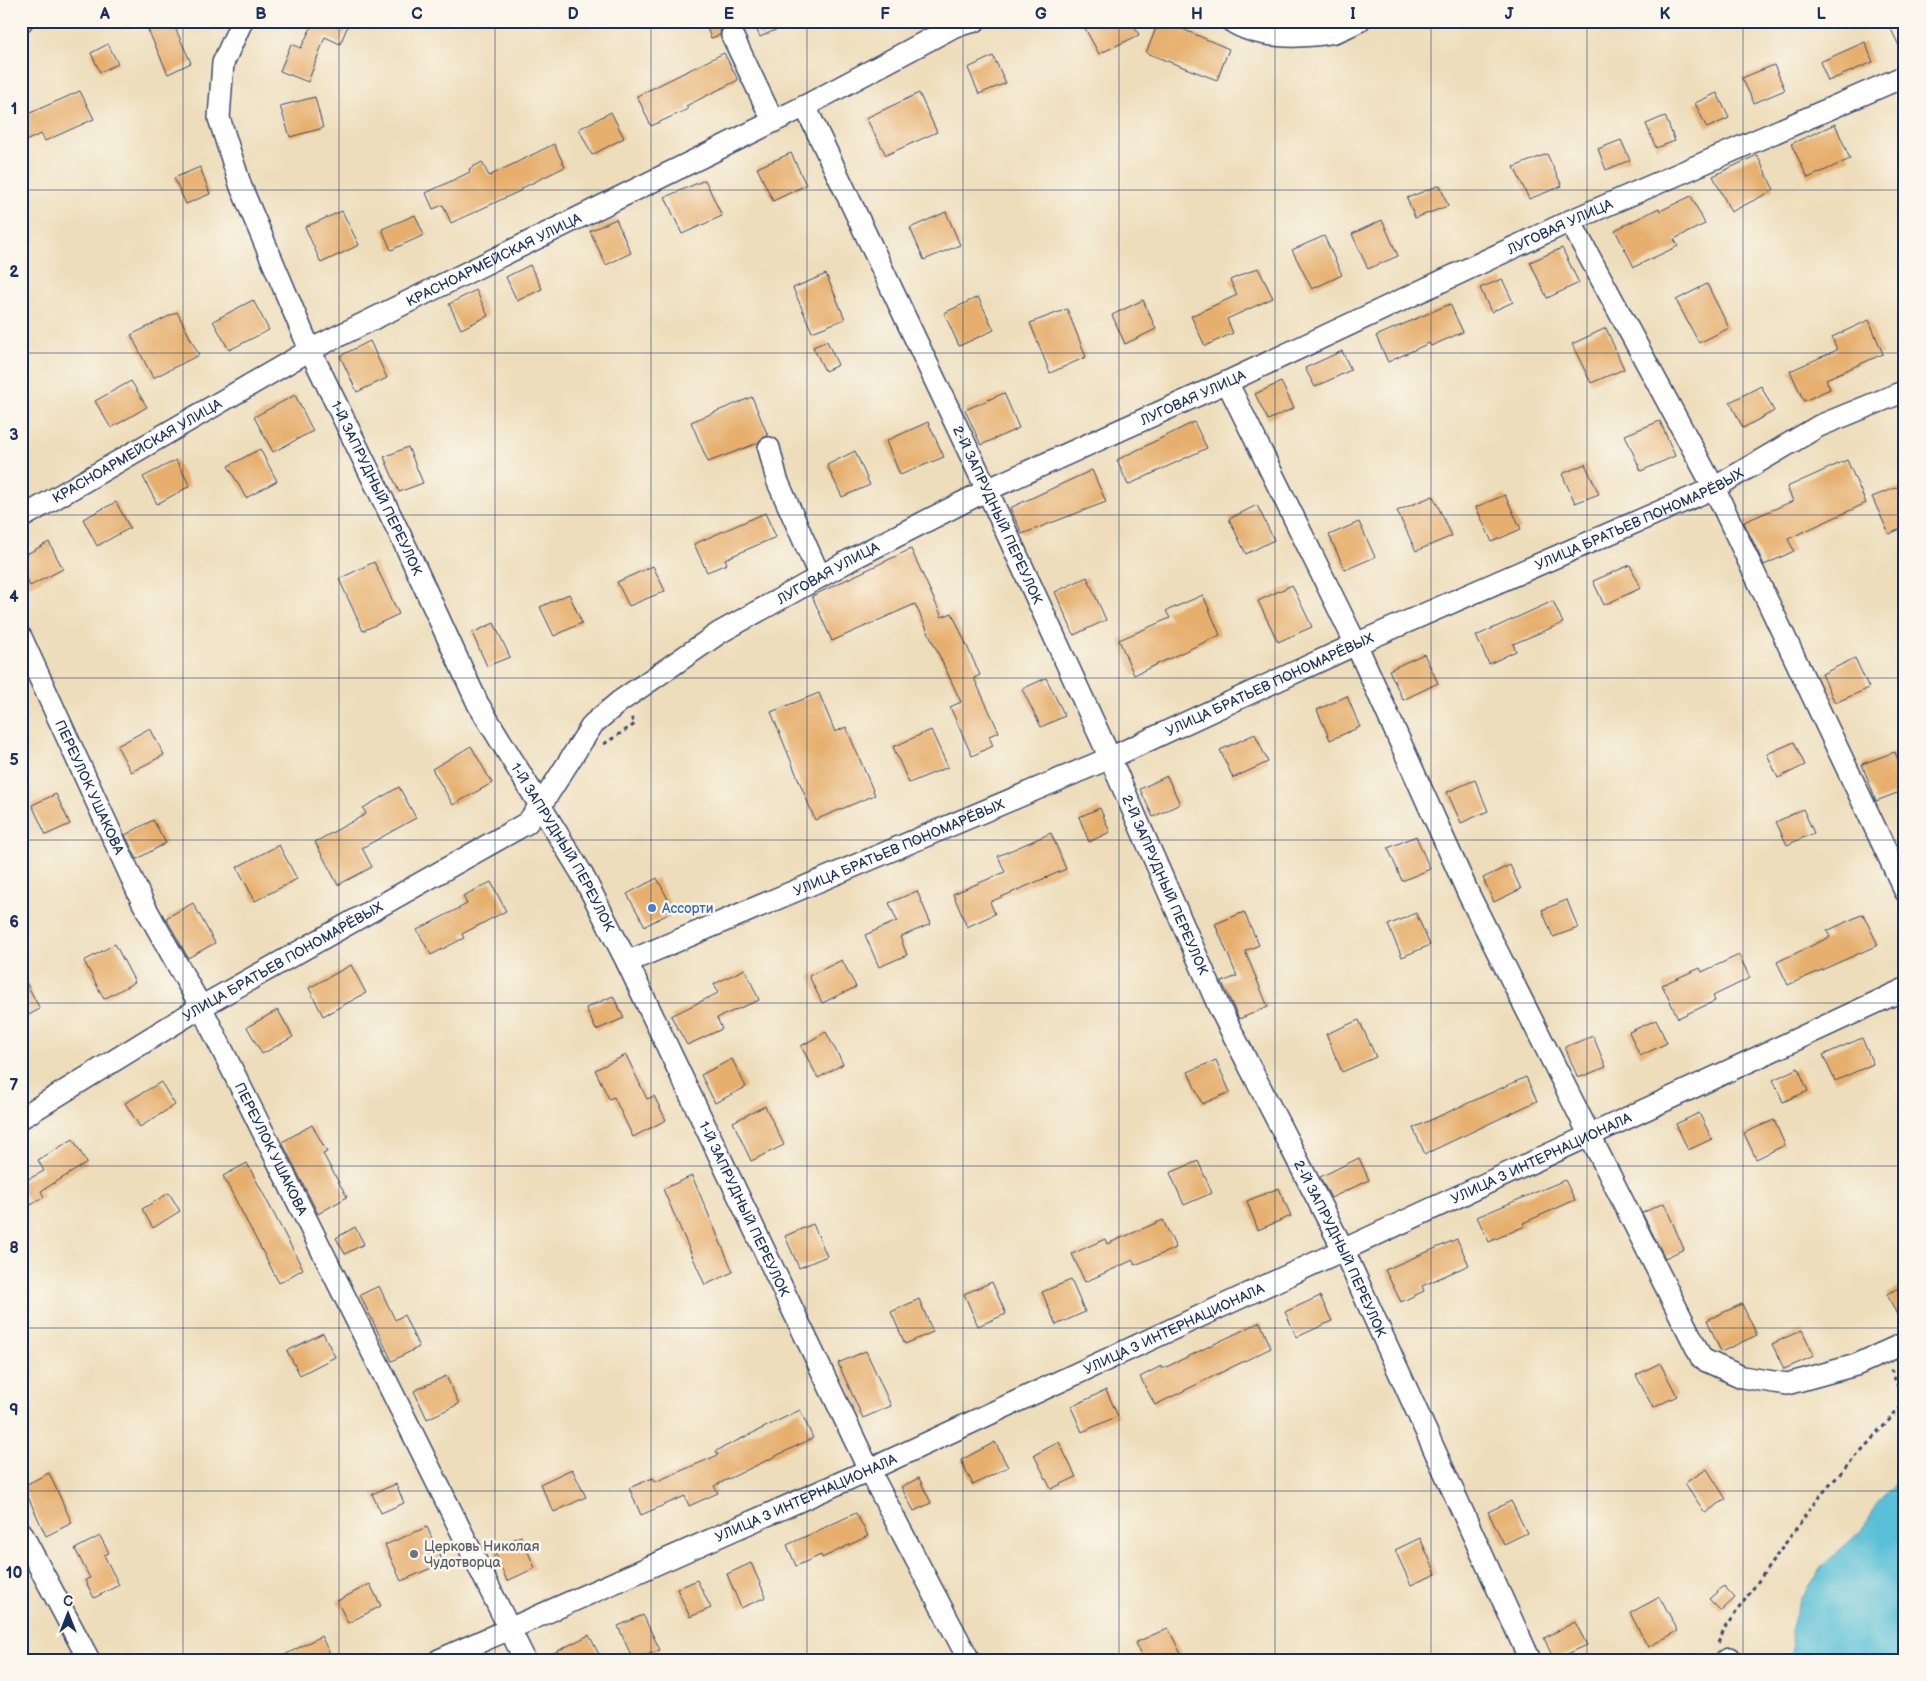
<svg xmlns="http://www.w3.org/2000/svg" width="1926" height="1681" viewBox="0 0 1926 1681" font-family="'Balsamiq Sans',sans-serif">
<rect width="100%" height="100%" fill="#fbf7ec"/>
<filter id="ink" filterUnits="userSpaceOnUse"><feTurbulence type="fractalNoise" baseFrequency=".02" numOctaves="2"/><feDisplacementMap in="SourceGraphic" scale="10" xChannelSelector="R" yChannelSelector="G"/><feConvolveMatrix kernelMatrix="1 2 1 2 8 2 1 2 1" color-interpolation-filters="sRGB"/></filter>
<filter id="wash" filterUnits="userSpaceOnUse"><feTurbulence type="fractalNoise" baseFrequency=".0096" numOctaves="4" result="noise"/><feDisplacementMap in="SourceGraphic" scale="20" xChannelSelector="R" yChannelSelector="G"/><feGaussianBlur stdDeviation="1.12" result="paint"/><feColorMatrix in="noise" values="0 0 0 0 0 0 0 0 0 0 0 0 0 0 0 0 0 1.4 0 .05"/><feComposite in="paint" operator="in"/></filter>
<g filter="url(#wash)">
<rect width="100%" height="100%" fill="#edddba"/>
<polygon fill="#58bfd6" stroke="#3a779a" points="1905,1474 1905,1660 1792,1660 1791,1630 1801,1597 1823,1565 1861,1531 1876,1505"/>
<g id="blocks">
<g fill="#e6af6d">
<polygon points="144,21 172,21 191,63 168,74"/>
<polygon points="314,21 350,21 340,44 325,37 308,82 280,71 291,44 301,48"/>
<polygon points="704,21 795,21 760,37 753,22 753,23 742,27 733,23 727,24 721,28 720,35 711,38"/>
<polygon points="1081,21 1132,21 1139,35 1099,54"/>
<polygon points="1159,21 1164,21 1229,49 1217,80 1146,53"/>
<polygon points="1887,21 1905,21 1905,58"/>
<polygon points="1865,42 1873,62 1828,81 1820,62"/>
<polygon points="108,44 118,64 100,72 91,53"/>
<polygon points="724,53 738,80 686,106 688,109 651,126 637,96"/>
<polygon points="993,56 1006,83 979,94 968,68"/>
<polygon points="1774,65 1785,90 1754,103 1742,78"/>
<polygon points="80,91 94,119 45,141 41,134 21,143 21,117"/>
<polygon points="919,93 937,132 886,155 866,118"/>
<polygon points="1717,93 1729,118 1707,128 1695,103"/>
<polygon points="315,97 323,128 290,137 280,106"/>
<polygon points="611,112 624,138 592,155 579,129"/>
<polygon points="1665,116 1675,141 1656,148 1646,124"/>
<polygon points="1835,124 1850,159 1808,178 1791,144"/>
<polygon points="1621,140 1630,160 1606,170 1598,149"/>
<polygon points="554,144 565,167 522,188 522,190 451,223 443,205 433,209 426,193 470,172 469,169 482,162 489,176"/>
<polygon points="791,153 806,185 773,201 757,168"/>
<polygon points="1547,154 1562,186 1529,199 1514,167"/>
<polygon points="1757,155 1774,190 1731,212 1713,176"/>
<polygon points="200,167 210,194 186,204 174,178"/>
<polygon points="705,180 722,216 682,234 665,197"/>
<polygon points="1440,185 1448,206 1415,218 1407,198"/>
<polygon points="1691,196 1705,224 1674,239 1678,246 1634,267 1615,230 1659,208 1660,211"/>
<polygon points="342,211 359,245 321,263 305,227"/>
<polygon points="946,212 960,245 924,260 910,228"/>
<polygon points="415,215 424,235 391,250 382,229"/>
<polygon points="616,219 631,253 606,265 590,231"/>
<polygon points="1382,220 1398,256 1368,269 1352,234"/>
<polygon points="1324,236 1342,275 1312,289 1292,250"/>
<polygon points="1562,248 1579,283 1547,298 1530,262"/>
<polygon points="530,265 542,289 517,301 506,277"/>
<polygon points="1258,268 1273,298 1227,319 1233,333 1205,346 1191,316 1237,295 1230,280"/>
<polygon points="826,274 845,319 812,332 793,288"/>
<polygon points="1502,279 1513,302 1491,312 1480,288"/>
<polygon points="1707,284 1729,328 1699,343 1676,300"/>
<polygon points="476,290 488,316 461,329 449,304"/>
<polygon points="978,297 994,330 959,346 944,313"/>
<polygon points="253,300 269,330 229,350 213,321"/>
<polygon points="1143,300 1156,329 1125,344 1112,315"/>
<polygon points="1450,304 1463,332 1431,346 1429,343 1388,362 1376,336"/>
<polygon points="1067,309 1086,357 1050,373 1030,323"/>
<polygon points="177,312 199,355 153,378 131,335"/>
<polygon points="1869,320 1883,354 1826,379 1830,389 1804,401 1790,371 1837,350 1832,337"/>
<polygon points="1606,328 1624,369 1591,383 1572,344"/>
<polygon points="370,341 387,378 357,392 340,356"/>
<polygon points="827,341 838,365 825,371 813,347"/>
<polygon points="1342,351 1351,370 1315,387 1305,368"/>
<polygon points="131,381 147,407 111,428 95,401"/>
<polygon points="1281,382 1294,408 1268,420 1255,394"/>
<polygon points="1761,386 1774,411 1743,428 1730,402"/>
<polygon points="1004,393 1019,428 981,445 965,410"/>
<polygon points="295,395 313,431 273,452 254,417"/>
<polygon points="752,397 768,436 761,439 758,443 708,462 691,422"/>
<polygon points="1660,421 1675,456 1641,471 1625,435"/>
<polygon points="928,422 944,457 900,475 886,441"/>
<polygon points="1194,422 1207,448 1128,485 1117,460"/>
<polygon points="408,447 423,483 399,492 384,457"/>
<polygon points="260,449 277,481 246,498 228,466"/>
<polygon points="855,451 870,485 842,497 827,465"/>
<polygon points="176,460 190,486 157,504 143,477"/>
<polygon points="1847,460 1866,503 1788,539 1794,551 1764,565 1744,522 1793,501 1787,487"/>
<polygon points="1585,464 1599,494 1575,503 1562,474"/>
<polygon points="1092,470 1106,502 1022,534 1010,508"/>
<polygon points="1905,484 1905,527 1889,534 1872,497"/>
<polygon points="1505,495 1521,529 1492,542 1476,507"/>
<polygon points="1433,496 1452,536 1416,551 1397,511"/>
<polygon points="116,502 130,528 97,546 83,519"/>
<polygon points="1257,505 1274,540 1246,554 1229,519"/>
<polygon points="765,513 776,537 725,559 727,564 707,572 694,544"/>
<polygon points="1359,522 1375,557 1345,570 1329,535"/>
<polygon points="49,542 63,569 30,586 21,569 21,557"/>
<polygon points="911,549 942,617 952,613 980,675 974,678 999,732 989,736 993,746 972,756 950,707 961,702 915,604 832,641 812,596"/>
<polygon points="374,562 399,614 363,631 339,579"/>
<polygon points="1630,565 1641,588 1604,605 1593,581"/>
<polygon points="653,566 665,591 629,606 617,582"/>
<polygon points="1087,577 1106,620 1074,635 1055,592"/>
<polygon points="1292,585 1312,627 1278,642 1258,601"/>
<polygon points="569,594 582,623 554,636 540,607"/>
<polygon points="1203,595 1220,635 1134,675 1119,640 1170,618 1166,611"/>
<polygon points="1553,601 1563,623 1513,644 1516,651 1489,664 1476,636"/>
<polygon points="494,623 510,657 487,666 472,633"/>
<polygon points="1424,654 1438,683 1403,700 1389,670"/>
<polygon points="1855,658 1869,688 1835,703 1822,674"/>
<polygon points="1046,678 1065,716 1041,727 1022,689"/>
<polygon points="819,693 835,732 846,727 875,795 815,820 771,712"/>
<polygon points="1347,696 1360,727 1330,740 1317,710"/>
<polygon points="150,728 164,755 131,772 117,746"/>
<polygon points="931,730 948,767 909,783 893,747"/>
<polygon points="1255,734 1268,762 1233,778 1220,750"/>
<polygon points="1794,742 1805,765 1778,778 1767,754"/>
<polygon points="471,746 492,783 453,805 432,769"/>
<polygon points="1895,752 1905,779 1905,790 1876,801 1862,764"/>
<polygon points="1167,776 1180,804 1153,817 1140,789"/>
<polygon points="1475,780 1488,811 1461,823 1447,792"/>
<polygon points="399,787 416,818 362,848 372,867 338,885 315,842 366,814 363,808"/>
<polygon points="56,794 70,824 46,835 32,805"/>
<polygon points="1100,808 1110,832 1089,842 1079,817"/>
<polygon points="1803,809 1814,833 1787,845 1776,822"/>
<polygon points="153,820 166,843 137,859 125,835"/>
<polygon points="1051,833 1066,869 990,902 995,914 967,927 953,894 1005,872 998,856"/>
<polygon points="1416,836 1430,869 1402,881 1388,848"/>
<polygon points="279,845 297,879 255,901 237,867"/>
<polygon points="1510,865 1521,889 1494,902 1483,878"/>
<polygon points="657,878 674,911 645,926 627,894"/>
<polygon points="491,882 506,911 462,934 464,938 431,955 417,930 467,904 463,896"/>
<polygon points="917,891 931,924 900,937 907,955 879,967 865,935 897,921 889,903"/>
<polygon points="1567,900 1578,928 1553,937 1542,910"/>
<polygon points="193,903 215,943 188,958 166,918"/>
<polygon points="1244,912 1259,945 1245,951 1268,1007 1239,1019 1222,982 1237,976 1215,924"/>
<polygon points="1416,913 1430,945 1402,957 1388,925"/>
<polygon points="1863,914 1878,945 1788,985 1777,962 1830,937 1827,931"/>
<polygon points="115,944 135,982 104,999 84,961"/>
<polygon points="1739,955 1750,978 1713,996 1715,1001 1678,1018 1662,985 1700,968 1702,972"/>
<polygon points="842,960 856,987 822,1003 809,976"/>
<polygon points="351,965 366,993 323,1016 309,988"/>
<polygon points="745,969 759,1000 717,1018 722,1029 687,1045 671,1016 718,993 714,984"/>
<polygon points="21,973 40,1009 21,1019"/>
<polygon points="613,996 624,1018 596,1030 586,1008"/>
<polygon points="278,1010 293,1037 262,1054 247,1027"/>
<polygon points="1359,1020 1376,1057 1342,1072 1326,1034"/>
<polygon points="1656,1020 1667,1043 1640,1056 1629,1032"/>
<polygon points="826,1032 843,1064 818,1078 801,1046"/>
<polygon points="1593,1036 1606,1067 1578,1078 1565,1047"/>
<polygon points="1862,1038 1873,1064 1835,1081 1823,1055"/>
<polygon points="626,1055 647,1099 654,1096 666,1120 633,1137 614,1097 609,1099 595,1070"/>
<polygon points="732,1059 746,1087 715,1103 701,1075"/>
<polygon points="1216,1060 1230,1092 1202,1104 1188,1072"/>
<polygon points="1798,1068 1808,1091 1783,1102 1773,1080"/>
<polygon points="1526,1077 1537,1101 1425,1154 1413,1128"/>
<polygon points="161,1082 175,1105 140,1127 125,1103"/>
<polygon points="765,1106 784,1145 751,1161 733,1122"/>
<polygon points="1699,1113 1712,1139 1688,1150 1676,1124"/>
<polygon points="1774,1120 1785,1145 1756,1159 1744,1133"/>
<polygon points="312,1125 327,1152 323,1154 347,1197 318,1214 282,1142"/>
<polygon points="73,1139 87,1163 41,1191 44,1197 31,1205 21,1189 21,1183 44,1171 38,1160"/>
<polygon points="1359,1158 1369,1180 1331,1198 1320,1177"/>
<polygon points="1198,1161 1212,1193 1184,1205 1170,1173"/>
<polygon points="247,1163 303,1269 279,1283 223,1176"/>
<polygon points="692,1176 733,1272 705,1285 663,1189"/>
<polygon points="1565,1180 1575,1200 1523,1223 1525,1226 1489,1242 1477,1217"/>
<polygon points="1279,1188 1291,1216 1258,1230 1247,1201"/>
<polygon points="169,1193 180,1211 153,1228 142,1209"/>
<polygon points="1664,1203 1684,1249 1665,1258 1642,1213"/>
<polygon points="1163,1220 1176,1248 1135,1265 1133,1260 1085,1282 1072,1254 1105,1239 1107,1244"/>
<polygon points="813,1224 827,1256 799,1268 785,1236"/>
<polygon points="355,1227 364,1244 345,1254 336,1238"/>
<polygon points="1457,1239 1469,1265 1422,1286 1424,1291 1401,1302 1385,1270"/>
<polygon points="1071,1280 1085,1312 1056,1325 1042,1292"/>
<polygon points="992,1282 1006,1314 978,1326 964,1294"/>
<polygon points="1905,1285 1905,1331 1887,1294"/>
<polygon points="379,1286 395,1320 404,1315 419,1347 392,1361 360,1295"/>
<polygon points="1320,1296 1332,1321 1297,1337 1285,1312"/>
<polygon points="919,1299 933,1332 905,1344 891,1312"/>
<polygon points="1742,1304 1757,1335 1721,1352 1707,1320"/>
<polygon points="1260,1322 1271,1348 1155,1405 1140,1377 1161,1366 1162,1369"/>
<polygon points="1802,1330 1814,1356 1784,1369 1772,1344"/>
<polygon points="323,1333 335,1357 300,1375 287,1351"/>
<polygon points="866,1351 891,1406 863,1418 838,1363"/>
<polygon points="1660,1363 1677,1396 1653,1408 1636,1375"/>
<polygon points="446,1376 459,1404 427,1419 414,1391"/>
<polygon points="1106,1390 1118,1416 1082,1432 1071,1407"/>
<polygon points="800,1410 813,1438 714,1486 718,1493 689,1506 685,1496 641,1515 629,1488 653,1478 655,1482 718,1455 716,1451"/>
<polygon points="995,1442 1008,1467 973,1485 961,1460"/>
<polygon points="1059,1442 1076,1477 1051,1489 1034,1455"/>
<polygon points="572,1469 586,1497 554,1512 540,1484"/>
<polygon points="1707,1469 1726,1499 1705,1513 1685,1483"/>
<polygon points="49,1473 72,1523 46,1536 23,1486"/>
<polygon points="919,1478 931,1503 914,1511 901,1487"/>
<polygon points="396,1484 404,1503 381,1513 372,1494"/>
<polygon points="1511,1501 1527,1533 1504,1544 1488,1512"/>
<polygon points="856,1513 868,1536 822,1558 821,1555 796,1566 787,1545"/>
<polygon points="427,1527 443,1563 401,1581 385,1545"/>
<polygon points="100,1536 109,1553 104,1555 119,1585 94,1598 85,1580 90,1578 75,1549"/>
<polygon points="521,1536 535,1568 507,1581 493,1548"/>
<polygon points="1420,1538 1436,1574 1411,1585 1395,1550"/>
<polygon points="751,1563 766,1597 741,1608 727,1574"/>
<polygon points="697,1580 711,1608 690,1617 677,1589"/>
<polygon points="370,1584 381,1606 348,1623 337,1601"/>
<polygon points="1724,1586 1735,1598 1721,1611 1709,1599"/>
<polygon points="1660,1597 1678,1631 1648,1647 1630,1613"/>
<polygon points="643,1615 660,1650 633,1660 618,1626"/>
<polygon points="1575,1622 1587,1645 1554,1660 1544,1638"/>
<polygon points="1168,1628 1184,1660 1143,1660 1135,1643"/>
<polygon points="589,1635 602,1660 540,1660"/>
<polygon points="321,1636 333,1660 275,1660"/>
</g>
</g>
</g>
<g filter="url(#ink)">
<use href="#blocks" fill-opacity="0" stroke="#3a496c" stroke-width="1"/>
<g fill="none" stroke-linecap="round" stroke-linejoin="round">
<g stroke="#3a496c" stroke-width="24">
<g id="minor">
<path id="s1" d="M242,21L223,63L219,118L241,187L310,350L407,549L478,704L582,874L627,962L869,1470L969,1660"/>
<path d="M1231,21C1258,39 1300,38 1330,33C1340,31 1350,25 1359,21"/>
<polyline points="21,22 22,21"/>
<polyline points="732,35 773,121"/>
<path id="s2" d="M805,106L987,490L1110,758L1219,1007L1343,1249L1530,1660"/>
<polyline points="1570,221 1714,488 1905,891"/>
<polyline points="1227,382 1356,644 1469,895 1702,1359 1742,1377 1787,1384 1856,1365 1905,1343"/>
<polyline points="769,448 777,480 820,577"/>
<path id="s3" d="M21,518L310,350L805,106L955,26L975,21"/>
<path id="s4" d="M21,637L143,903L201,1007L525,1660"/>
<path id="s5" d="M627,962L1110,758L1356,644L1714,488L1819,426L1905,391"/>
<path id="s6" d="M21,1118L201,1007L527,823L541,805L593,724L619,702L719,633L850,560L987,490L1227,382L1570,221L1905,76"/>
<polyline points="21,1532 89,1660"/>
<path id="s7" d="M439,1660L869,1470L1905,989"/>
<polyline points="1726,1660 1730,1658"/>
</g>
</g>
<g stroke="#3a496c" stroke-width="3" stroke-dasharray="4 4" stroke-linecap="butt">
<polyline points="604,744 635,724 630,716"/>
<polyline points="1718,1643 1726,1626 1818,1498 1902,1406 1901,1394 1891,1370"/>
</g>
<use href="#minor" stroke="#fff" stroke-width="21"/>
</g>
</g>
<path fill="none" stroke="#1b2f5e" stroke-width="1" stroke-opacity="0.55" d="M183,21V1660M339,21V1660M495,21V1660M651,21V1660M807,21V1660M963,21V1660M1119,21V1660M1275,21V1660M1431,21V1660M1587,21V1660M1743,21V1660M21,190H1905M21,353H1905M21,515H1905M21,678H1905M21,840H1905M21,1003H1905M21,1166H1905M21,1328H1905M21,1491H1905"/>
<circle fill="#3f7fe0" stroke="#fbf7ec" stroke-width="2" cx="652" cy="908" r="5"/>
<circle fill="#6b7280" stroke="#fbf7ec" stroke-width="2" cx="414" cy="1554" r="5"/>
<g text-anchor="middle" stroke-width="5" stroke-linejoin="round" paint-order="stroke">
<g font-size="14" fill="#1b2f5e" stroke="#fbf7ec">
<text dy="5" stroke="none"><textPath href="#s6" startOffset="1795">ЛУГОВАЯ УЛИЦА</textPath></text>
<text dy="5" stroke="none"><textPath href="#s3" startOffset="539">КРАСНОАРМЕЙСКАЯ УЛИЦА</textPath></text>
<text dy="5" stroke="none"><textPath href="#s6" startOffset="1390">ЛУГОВАЯ УЛИЦА</textPath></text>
<text dy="5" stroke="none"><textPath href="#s3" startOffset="134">КРАСНОАРМЕЙСКАЯ УЛИЦА</textPath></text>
<text dy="5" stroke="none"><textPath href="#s1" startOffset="504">1-Й ЗАПРУДНЫЙ ПЕРЕУЛОК</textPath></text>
<text dy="5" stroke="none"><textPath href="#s2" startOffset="452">2-Й ЗАПРУДНЫЙ ПЕРЕУЛОК</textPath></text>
<text dy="5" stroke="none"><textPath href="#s5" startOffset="1105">УЛИЦА БРАТЬЕВ ПОНОМАРЁВЫХ</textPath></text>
<text dy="5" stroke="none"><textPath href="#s6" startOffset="985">ЛУГОВАЯ УЛИЦА</textPath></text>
<text dy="5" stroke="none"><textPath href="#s5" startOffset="700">УЛИЦА БРАТЬЕВ ПОНОМАРЁВЫХ</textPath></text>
<text dy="5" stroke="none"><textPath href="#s4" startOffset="165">ПЕРЕУЛОК УШАКОВА</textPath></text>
<text dy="5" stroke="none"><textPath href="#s1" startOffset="909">1-Й ЗАПРУДНЫЙ ПЕРЕУЛОК</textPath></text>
<text dy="5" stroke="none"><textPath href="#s5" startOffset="295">УЛИЦА БРАТЬЕВ ПОНОМАРЁВЫХ</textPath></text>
<text dy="5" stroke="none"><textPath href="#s2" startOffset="858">2-Й ЗАПРУДНЫЙ ПЕРЕУЛОК</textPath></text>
<text dy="5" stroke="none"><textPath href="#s6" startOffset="305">УЛИЦА БРАТЬЕВ ПОНОМАРЁВЫХ</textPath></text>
<text dy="5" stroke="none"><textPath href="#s4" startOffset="570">ПЕРЕУЛОК УШАКОВА</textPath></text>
<text dy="5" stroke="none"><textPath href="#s7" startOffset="1211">УЛИЦА 3 ИНТЕРНАЦИОНАЛА</textPath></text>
<text dy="5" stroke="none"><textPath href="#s1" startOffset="1314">1-Й ЗАПРУДНЫЙ ПЕРЕУЛОК</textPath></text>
<text dy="5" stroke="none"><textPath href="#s2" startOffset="1262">2-Й ЗАПРУДНЫЙ ПЕРЕУЛОК</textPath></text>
<text dy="5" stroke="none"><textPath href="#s7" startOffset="806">УЛИЦА 3 ИНТЕРНАЦИОНАЛА</textPath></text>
<text dy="5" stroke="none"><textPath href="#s7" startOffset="401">УЛИЦА 3 ИНТЕРНАЦИОНАЛА</textPath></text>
</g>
<g font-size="14" fill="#366cbe" stroke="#fbf7ec" text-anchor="start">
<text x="662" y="913">Ассорти</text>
</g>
<g font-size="14" fill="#5b616d" stroke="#fbf7ec" text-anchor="start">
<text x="424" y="1551">Церковь Николая<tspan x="424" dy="16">Чудотворца</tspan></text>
</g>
</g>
<rect width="1926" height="1681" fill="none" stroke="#fbf7ec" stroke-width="55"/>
<g transform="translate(68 1614)" stroke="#fbf7ec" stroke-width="4" paint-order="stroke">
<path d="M0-4L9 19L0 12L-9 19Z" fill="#1b2f5e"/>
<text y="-8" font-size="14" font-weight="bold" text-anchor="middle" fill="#1b2f5e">С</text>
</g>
<rect x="28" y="28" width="1870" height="1626" fill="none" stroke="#1b2f5e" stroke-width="2"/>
<g font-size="16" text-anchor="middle" font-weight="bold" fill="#1b2f5e">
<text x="105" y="19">A</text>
<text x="261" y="19">B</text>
<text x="417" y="19">C</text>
<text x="573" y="19">D</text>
<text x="729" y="19">E</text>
<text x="885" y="19">F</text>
<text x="1041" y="19">G</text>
<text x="1197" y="19">H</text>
<text x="1353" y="19">I</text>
<text x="1509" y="19">J</text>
<text x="1665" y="19">K</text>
<text x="1821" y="19">L</text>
<text x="14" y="114">1</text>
<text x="14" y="277">2</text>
<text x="14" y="440">3</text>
<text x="14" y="602">4</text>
<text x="14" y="765">5</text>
<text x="14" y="927">6</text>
<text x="14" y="1090">7</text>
<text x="14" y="1253">8</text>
<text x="14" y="1415">9</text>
<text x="14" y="1578">10</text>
</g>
</svg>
